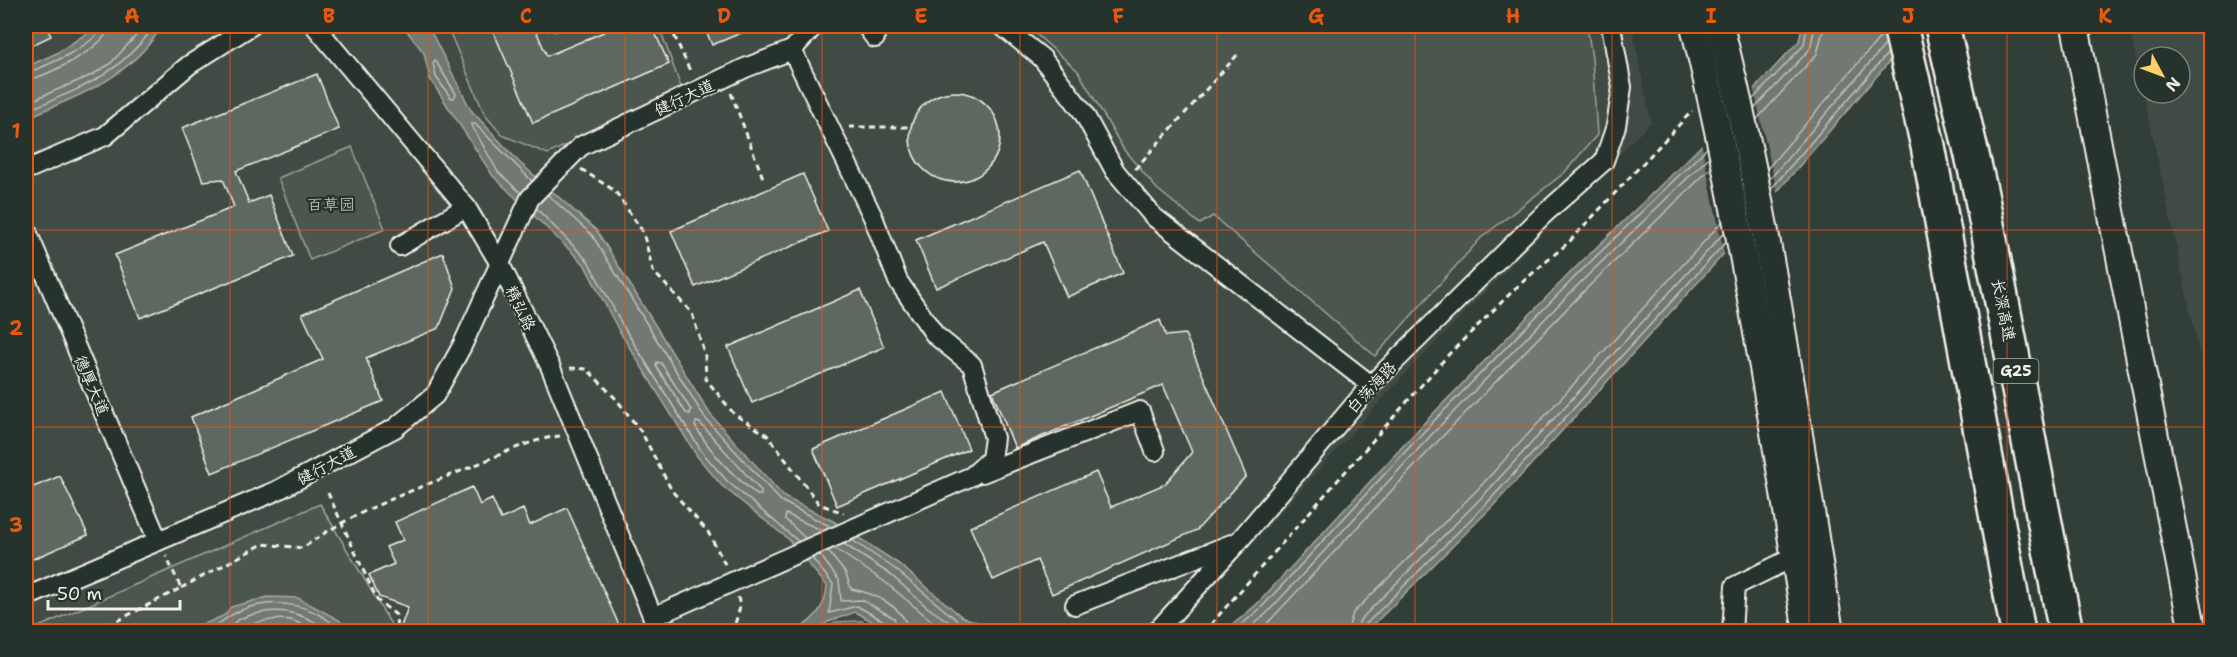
<svg xmlns="http://www.w3.org/2000/svg" width="2237" height="657" viewBox="0 0 2237 657" font-family="'Shantell Sans','LXGW WenKai TC',sans-serif">
<rect width="100%" height="100%" fill="#323e38"/>
<filter id="ink" filterUnits="userSpaceOnUse"><feTurbulence type="fractalNoise" baseFrequency=".0167" numOctaves="2"/><feDisplacementMap in="SourceGraphic" scale="12" xChannelSelector="R" yChannelSelector="G"/><feConvolveMatrix kernelMatrix="1 2 1 2 8 2 1 2 1" color-interpolation-filters="sRGB"/></filter>
<g filter="url(#ink)">
<g fill="#404b44" fill-rule="evenodd">
<polygon points="26,26 1632,26 1651,122 1405,374 1174,631 26,631"/>
<path d="M2129,26H2211V408ZM2144,57H2180V93H2144Z"/>
</g>
<g fill="#4c564f" stroke="#a0a49c" stroke-width="1.5">
<polygon points="447,26 659,26 682,90 548,154 502,135 485,115"/>
<polygon points="1027,26 1587,26 1592,58 1597,135 1564,173 1481,238 1375,356 1213,216 1200,224 1157,189 1124,150 1078,71"/>
<polygon points="352,147 385,229 310,260 278,178"/>
<polygon points="320,504 395,631 27,632"/>
<polygon points="862,621 881,631 824,631 835,622"/>
</g>
<g fill="#727972" stroke="#a6a9a1" stroke-width="1.5">
<path d="M98,26H162C129,79 80,95 26,118V67L57,53Z"/>
<path d="M403,26H428L471,110L519,162L597,231L710,414L784,497L833,521L899,564L961,616L999,631H890L855,612L828,622L815,631H797C815,618 825,609 827,586L787,538L722,486L697,456L618,329L584,264L493,176L430,79L424,53Z"/>
<polygon points="1802,26 1920,26 1721,257 1493,506 1367,631 1224,632 1257,604 1425,422 1572,271 1698,149 1799,41"/>
<polygon points="268,597 298,598 339,620 350,631 189,631 225,615 231,607"/>
</g>
<polygon fill="#323e38" points="1753,86 1778,196 1725,258 1701,142"/>
<g fill="none" stroke-linecap="round" stroke-linejoin="round">
<g stroke="#c0c1b9" stroke-width="1.5">
<polygon points="435,60 456,94 454,98 451,98 436,77 433,63"/>
<path d="M26,72C41,70 100,42 102,26"/>
<path d="M26,80C45,78 108,46 109,26"/>
<polyline points="1752,100 1804,45 1807,26"/>
<polyline points="26,103 92,75 110,64 145,26"/>
<polyline points="1754,109 1810,49 1815,26"/>
<path d="M26,111C83,87 115,78 155,26"/>
<polyline points="1757,119 1817,54 1824,26"/>
<polyline points="1767,169 1883,34"/>
<polyline points="1769,180 1886,44"/>
<polyline points="1771,189 1888,53"/>
<polyline points="521,193 498,172 471,124 475,124 532,181"/>
<polyline points="548,195 592,235 705,418 781,501 831,527"/>
<polyline points="537,209 588,261 623,326 702,452 727,481 798,541"/>
<polygon points="657,362 661,363 691,410 690,414 686,413 656,366"/>
<path d="M696,422L700,423L761,491V495H757C731,474 712,454 695,426Z"/>
<polyline points="805,538 785,519 786,514 823,531"/>
<polyline points="852,540 895,569 958,621 982,632"/>
<polyline points="844,544 891,575 927,607 964,632"/>
<polyline points="834,548 885,582 945,632"/>
<path d="M828,551L846,574L851,589C871,592 907,607 908,632"/>
<polyline points="820,555 839,580 841,601 862,600 894,618 899,632"/>
<polyline points="812,558 833,584 829,613 857,606 889,624 892,632"/>
<path d="M205,632C217,627 226,617 237,612C272,596 315,603 341,632"/>
<path d="M222,632C229,628 235,621 242,618C277,605 301,611 331,632"/>
<path d="M240,632C250,621 277,618 291,620C299,622 306,628 313,632"/>
<polyline points="1233,632 1261,608 1429,426 1576,276 1707,148"/>
<polyline points="1245,632 1267,613 1434,432 1582,281 1709,157"/>
<polyline points="1259,632 1441,438 1588,287 1711,168"/>
<polyline points="1347,632 1353,613 1477,490 1722,222"/>
<polyline points="1356,632 1360,620 1483,496 1724,233"/>
<polyline points="1363,632 1365,625 1488,502 1726,242"/>
</g>
</g>
<g fill="#5f6861" stroke="#f4f1e8" stroke-width="1.5">
<polygon points="38,26 46,26 51,36 26,48 26,31"/>
<polygon points="491,26 534,26 547,56 618,26 652,26 669,64 533,123"/>
<polygon points="704,26 758,26 712,45"/>
<polygon points="317,74 339,129 236,171 249,203 269,195 293,256 140,318 115,255 234,207 223,179 203,181 182,128"/>
<circle cx="955" cy="137" r="45"/>
<polygon points="1080,170 1123,273 1067,297 1043,242 936,288 916,240"/>
<polygon points="803,174 828,231 695,287 671,231"/>
<polygon points="443,253 455,288 439,328 366,358 383,401 212,473 191,417 323,359 302,314"/>
<polygon points="860,290 884,347 752,403 728,347"/>
<polygon points="1160,320 1166,336 1185,334 1246,476 1197,530 1052,594 1037,560 993,580 970,527 1096,472 1111,507 1165,484 1192,452 1163,385 1015,448 992,392"/>
<polygon points="945,392 969,449 837,506 813,449"/>
<polygon points="60,476 88,535 26,562 26,490"/>
<polygon points="472,487 480,505 492,499 501,519 523,509 530,525 567,508 622,632 399,632 408,607 379,597 369,575 394,564 386,547 403,540 395,522"/>
</g>
<g fill="none" stroke-linecap="round" stroke-linejoin="round">
<g stroke="#f4f1e8" stroke-width="22">
<g id="street">
<polyline points="315,26 466,207 500,264 550,366 659,632"/>
<polyline points="866,26 875,38"/>
<polyline points="1002,26 1042,58 1083,112 1115,171 1154,217 1371,385"/>
<polyline points="26,170 105,136 189,65 251,26"/>
<polyline points="26,229 158,541"/>
<polyline points="400,246 466,207"/>
<polyline points="982,473 1140,411 1155,451"/>
<polyline points="26,597 276,491 395,428 435,395 462,346 530,198 581,146 745,68 792,50 814,26"/>
<polyline points="1075,605 1234,543"/>
<polyline points="653,617 972,476 991,459 994,438 972,365 935,335 898,281 873,217 792,50"/>
<polyline points="1156,632 1238,542 1371,385 1544,214 1604,161 1616,126 1622,87 1611,26"/>
<polyline points="1732,632 1735,586 1794,557"/>
</g>
</g>
<g stroke="#f4f1e8" stroke-width="30">
<g id="secondary">
<path d="M1694,26C1743,225 1773,429 1807,632"/>
<path d="M1720,26C1771,224 1797,429 1830,632"/>
<polyline points="2075,26 2193,632"/>
</g>
</g>
<g stroke="#f4f1e8" stroke-width="38">
<g id="highway">
<polyline points="1900,26 1928,146 2018,632"/>
<polyline points="1942,26 1981,194 2066,632"/>
</g>
</g>
<g stroke="#f4f1e8" stroke-width="3" stroke-dasharray="6 4.5" stroke-linecap="butt">
<polyline points="546,26 549,32 566,26"/>
<polyline points="670,26 691,73"/>
<polyline points="731,93 763,178"/>
<polyline points="849,127 911,127"/>
<polyline points="581,169 615,191 643,232 653,271 692,313 705,356 706,379 734,414 767,435 819,504 844,513"/>
<polyline points="1135,169 1239,53"/>
<polyline points="570,368 587,369 617,400 642,433 672,491 708,532 726,566"/>
<polyline points="328,493 377,600 396,615 397,632"/>
<path d="M181,588L263,544L303,548C354,510 415,490 473,466C500,455 531,439 560,436"/>
<polyline points="738,597 740,607 735,624 740,632"/>
<polyline points="88,632 115,622 181,588 166,556"/>
<polyline points="1204,632 1450,353 1519,285 1569,242 1692,111"/>
</g>
<use href="#street" stroke="#26332d" stroke-width="18"/>
<use href="#secondary" stroke="#26332d" stroke-width="26"/>
<use href="#highway" stroke="#26332d" stroke-width="33"/>
</g>
</g>
<path fill="none" stroke="#e8590c" stroke-width="1.5" stroke-opacity="0.55" d="M230,26V632M428,26V632M625,26V632M822,26V632M1020,26V632M1217,26V632M1415,26V632M1612,26V632M1809,26V632M2007,26V632M26,230H2212M26,427H2212"/>
<g text-anchor="middle" stroke-width="4.5" stroke-linejoin="round" paint-order="stroke">
<rect fill="#26332d" stroke="#b6b8b0" stroke-width="1.5" x="1993.5" y="359" width="45" height="24" rx="4.5"/>
<g font-size="15" font-weight="bold" fill="#f4f1e8">
<text x="2016" y="376">G25</text>
</g>
<g font-size="16" fill="#f4f1e8" stroke="#26332d">
<text transform="translate(684 97) rotate(-25)" y="6">健行大道</text>
<text transform="translate(521 308) rotate(64)" y="6">精弘路</text>
<text transform="translate(2004 310) rotate(79)" y="6">长深高速</text>
<text transform="translate(92 385) rotate(67)" y="6">德厚大道</text>
<text transform="translate(1371 387) rotate(-47)" y="6">白荡海路</text>
<text transform="translate(326 465) rotate(-28)" y="6">健行大道</text>
</g>
<g font-size="16" fill="#b9bbb2" stroke="#26332d">
<text x="331" y="210">百草园</text>
</g>
</g>
<rect width="2237" height="657" fill="none" stroke="#26332d" stroke-width="66"/>
<g transform="translate(2162 75) rotate(131)"><circle r="28" fill="#26332d" stroke="#787f78" stroke-width="1.5"/>
<path d="M0-4.5L10 22L0 15L-10 22Z" fill="#ffd166"/>
<text y="-9" font-size="16" font-weight="bold" text-anchor="middle" fill="#f4f1e8">N</text>
</g>
<path d="M48 600v9h132v-9" fill="none" stroke="#f4f1e8" stroke-width="3"/>
<text x="57" y="600" font-size="18" fill="#f4f1e8" stroke="#26332d" stroke-width="4.5" paint-order="stroke">50 m</text>
<rect x="33" y="33" width="2171" height="591" fill="none" stroke="#e8590c" stroke-width="2"/>
<g font-size="20" text-anchor="middle" font-weight="bold" fill="#e8590c">
<text x="132" y="23">A</text>
<text x="329" y="23">B</text>
<text x="526" y="23">C</text>
<text x="724" y="23">D</text>
<text x="921" y="23">E</text>
<text x="1118" y="23">F</text>
<text x="1316" y="23">G</text>
<text x="1513" y="23">H</text>
<text x="1711" y="23">I</text>
<text x="1908" y="23">J</text>
<text x="2105" y="23">K</text>
<text x="16" y="138">1</text>
<text x="16" y="335">2</text>
<text x="16" y="532">3</text>
</g>
</svg>
